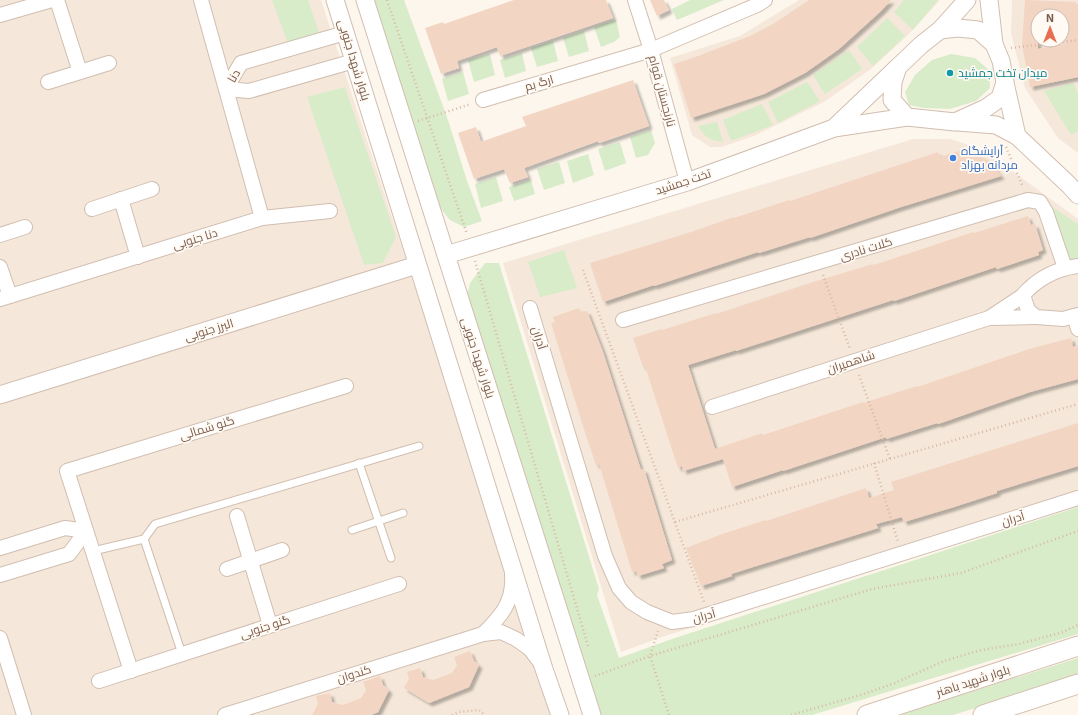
<svg xmlns="http://www.w3.org/2000/svg" width="1078" height="715" viewBox="0 0 1078 715" font-family="'Exo 2',Cairo,sans-serif">
<defs>
<filter id="shadow"><feDropShadow dx="3.5" dy="3.5" stdDeviation="1" flood-color="#0004"/></filter>
</defs>
<rect width="100%" height="100%" fill="#fdf6ec"/>
<g fill="#f5e8da" fill-rule="evenodd">
<polygon points="0,0 321,0 555,715 0,715"/>
<polygon points="799,0 940,0 908,35 871,69 824,102 756,135 722,147 710,147 692,135 670,58 740,36"/>
<path d="M1012,0H1078V153L1058,138L1025,88L1011,33ZM1038,16H1062V40H1038Z"/>
<polygon points="913,139 950,139 975,147 997,160 1078,219 1078,505 662,637 621,652 503,263"/>
</g>
<g fill="#d8ecc9">
<polygon points="272,0 308,0 320,35 288,43"/>
<polygon points="373,0 404,0 448,120 467,181 482,221 464,227 450,220 441,209"/>
<polygon points="690,0 724,0 677,20 672,9"/>
<polygon points="904,0 938,0 913,30 894,12"/>
<polygon points="887,18 905,36 873,66 857,47"/>
<polygon points="616,20 620,37 614,42 601,47 594,27"/>
<polygon points="584,31 589,51 569,57 563,38"/>
<polygon points="553,41 558,61 537,67 531,48"/>
<polygon points="849,50 862,69 825,94 813,75"/>
<polygon points="522,53 526,71 505,78 500,60"/>
<polygon points="490,54 495,75 474,82 468,60"/>
<polygon points="951,54 975,58 989,70 990,88 976,101 950,109 924,108 909,105 905,92 915,75 932,60"/>
<polygon points="463,72 469,94 448,101 442,79"/>
<polygon points="807,82 820,101 778,123 768,102"/>
<polygon points="1073,83 1078,93 1078,131 1071,135 1044,91"/>
<polygon points="345,87 396,237 383,263 364,265 307,97"/>
<polygon points="762,104 773,125 731,141 723,120"/>
<path d="M717,122L723,142C711,141 704,137 698,126Z"/>
<polygon points="651,130 655,143 648,155 636,158 630,137"/>
<polygon points="620,142 626,163 605,171 598,149"/>
<polygon points="588,154 594,175 573,183 567,161"/>
<polygon points="559,162 565,183 544,190 537,169"/>
<polygon points="496,177 503,201 481,208 475,184"/>
<polygon points="531,180 535,194 514,201 509,187"/>
<polygon points="1046,203 1078,224 1078,262 1070,262"/>
<polygon points="564,250 577,288 540,297 528,262"/>
<polygon points="485,263 499,263 599,589 597,595 619,658 672,639 1078,507 1078,634 812,715 597,715 465,303 470,283"/>
<polygon points="1078,658 1078,676 953,715 899,715"/>
</g>
<g fill="#f3d5c3" fill-rule="evenodd" filter="url(#shadow)">
<polygon points="514,0 606,0 613,18 500,56 497,47 457,61 459,68 441,74 425,28 443,22 444,24"/>
<polygon points="650,0 664,0 669,10 657,16"/>
<polygon points="809,0 891,0 881,11 839,49 805,73 764,94 691,118 674,64 698,56 750,36 773,24"/>
<path d="M1025,0L1076,2V5H1078V77L1030,87L1022,45ZM1038,16H1062V44L1038,49Z"/>
<polygon points="633,80 649,126 599,143 598,141 524,168 528,177 510,183 504,169 474,179 458,133 476,127 481,142 526,126 522,117"/>
<polygon points="965,149 989,161 1001,176 901,207 810,238 810,237 759,253 758,252 654,286 654,285 603,302 590,263 691,232 734,217 734,218 789,200 790,201 938,152 940,157"/>
<polygon points="1028,216 1031,225 1035,224 1043,250 1038,252 1039,255 997,269 996,267 894,301 893,300 736,351 736,350 688,365 715,449 762,433 763,435 863,402 863,403 917,386 917,387 1029,349 1071,338 1073,347 1078,346 1078,379 1030,392 938,424 937,423 886,439 886,437 783,471 783,470 732,487 723,459 683,471 682,466 678,468 645,366 643,367 633,338 661,329 662,330 716,313 716,314 816,281 873,264 874,265 973,232 974,233"/>
<polygon points="579,308 581,312 587,311 603,352 641,470 644,469 672,560 662,564 664,568 638,576 636,571 632,572 599,464 596,465 582,423 551,323 555,322 553,317"/>
<polygon points="1078,423 1078,466 997,491 997,493 954,507 904,522 902,517 876,524 878,528 731,574 732,576 701,586 686,548 722,534 766,520 766,521 866,488 869,498 894,490 891,482"/>
<polygon points="470,651 474,661 479,665 469,687 429,703 404,688 409,679 407,672 420,668 423,677 433,680 452,673 457,665 454,657"/>
<polygon points="380,676 383,685 389,690 378,712 371,715 312,715 318,704 316,696 330,693 332,702 343,705 361,698 366,690 363,682"/>
</g>
<g fill="none" stroke-linecap="round" stroke-linejoin="round">
<g stroke="#d1beb0" stroke-width="9">
<g id="service">
<polyline points="359,463 391,558"/>
<polyline points="352,530 403,513"/>
<polyline points="144,539 182,654"/>
<polyline points="93,551 144,539 155,524 419,446"/>
</g>
</g>
<g stroke="#d1beb0" stroke-width="16">
<g id="minor">
<polyline points="57,0 80,72"/>
<polyline points="635,0 651,50 687,182"/>
<polyline points="0,15 52,0"/>
<polyline points="345,33 241,63 226,89 249,91 354,61"/>
<polyline points="48,82 109,63"/>
<polyline points="483,100 651,50 757,5 765,0"/>
<polyline points="121,199 138,257"/>
<polyline points="92,209 152,189"/>
<polyline points="262,218 330,211"/>
<polyline points="0,235 25,227"/>
<path d="M1078,266C1056,269 1038,278 1023,295L1028,310L1036,317L1063,319L1078,315"/>
<polyline points="0,267 10,296"/>
<polyline points="1024,295 989,318 1036,317"/>
<polyline points="0,299 262,218 201,0"/>
<polyline points="530,308 605,556 619,588 631,602 647,612 672,622 694,619 1078,498"/>
<polyline points="1074,316 1078,329"/>
<polyline points="623,320 1028,200 1040,202 1046,212 1065,268"/>
<polyline points="712,407 989,318"/>
<polyline points="237,516 270,625"/>
<polyline points="0,548 65,528 86,531 69,554 0,575"/>
<polyline points="227,569 282,550"/>
<path d="M483,634C501,616 514,602 512,575"/>
<polyline points="0,638 24,715"/>
<polyline points="131,671 67,471 346,386"/>
<polyline points="99,681 399,584"/>
<polyline points="225,715 483,634 501,632 516,639 530,649 540,662"/>
</g>
</g>
<g stroke="#d1beb0" stroke-width="19">
<g id="tertiary">
<polyline points="335,0 544,669 560,715"/>
<polyline points="365,0 592,715"/>
<polyline points="989,0 994,44"/>
<polyline points="940,30 967,0"/>
<polyline points="1005,83 1017,136 1069,185 1078,195"/>
<polyline points="958,122 996,125 1017,136"/>
<polyline points="834,128 907,117 955,122 986,108 1000,98 1005,82 1001,61 994,44 978,30 958,28 940,30 921,45 898,67 893,82 892,100 907,117"/>
<polyline points="446,255 687,182 834,128 898,67"/>
<polyline points="0,395 417,265"/>
</g>
</g>
<g stroke="#d6c0b0" stroke-width="21">
<g id="secondary">
<polyline points="867,715 1078,646"/>
<polyline points="983,715 1078,684"/>
</g>
</g>
<g stroke="#d9b8a5" stroke-width="2.5" stroke-dasharray="1 3" stroke-linecap="butt">
<polyline points="387,0 467,234"/>
<polyline points="1011,48 1078,40"/>
<polyline points="418,121 471,104"/>
<polyline points="1006,147 1023,187"/>
<polyline points="475,261 588,646"/>
<polyline points="583,270 704,602"/>
<polyline points="823,275 850,349"/>
<polyline points="859,375 890,459"/>
<polyline points="874,463 898,542"/>
<polyline points="675,522 1078,404"/>
<polyline points="595,676 650,656 658,631"/>
<polyline points="452,715 459,712 479,710 485,715"/>
<polyline points="669,715 650,656 872,589 961,573 1078,531"/>
<polyline points="791,715 861,695 895,683 944,661 981,650 1019,644 1063,632 1078,625"/>
</g>
<use href="#service" stroke="#fff" stroke-width="7"/>
<use href="#minor" stroke="#fff" stroke-width="14"/>
<use href="#tertiary" stroke="#fff" stroke-width="17"/>
<use href="#secondary" stroke="#fff" stroke-width="19"/>
</g>
<circle fill="#0f9aa8" stroke="#fffaf3" stroke-width="1.5" cx="950" cy="73" r="4"/>
<circle fill="#3f7fe0" stroke="#fffaf3" stroke-width="1.5" cx="953" cy="158" r="4"/>
<g text-anchor="middle" stroke-width="3.5" stroke-linejoin="round" paint-order="stroke">
<g font-size="12" fill="#7a5c4d" stroke="#fffaf3">
<text transform="translate(354 60) rotate(73)" y="4">بلوار شهدا جنوبی</text>
<text transform="translate(234 76) rotate(-60)" y="4">دنا</text>
<text transform="translate(539 83) rotate(-16)" y="4">ارگ بم</text>
<text transform="translate(662 91) rotate(75)" y="4">نارنجستان قوام</text>
<text transform="translate(683 182) rotate(-18)" y="4">تخت جمشید</text>
<text transform="translate(195 239) rotate(-17)" y="4">دنا جنوبی</text>
<text transform="translate(866 249) rotate(-17)" y="4">کلات نادری</text>
<text transform="translate(209 330) rotate(-17)" y="4">البرز جنوبی</text>
<text transform="translate(539 338) rotate(73)" y="4">آدران</text>
<text transform="translate(478 358) rotate(72)" y="4">بلوار شهدا جنوبی</text>
<text transform="translate(851 362) rotate(-18)" y="4">شاهمیران</text>
<text transform="translate(207 428) rotate(-17)" y="4">گنو شمالی</text>
<text transform="translate(1013 519) rotate(-17)" y="4">آدران</text>
<text transform="translate(704 616) rotate(-15)" y="4">آدران</text>
<text transform="translate(265 627) rotate(-18)" y="4">گنو جنوبی</text>
<text transform="translate(354 674) rotate(-17)" y="4">کندوان</text>
<text transform="translate(973 681) rotate(-18)" y="4">بلوار شهید باهنر</text>
</g>
<g font-size="12" fill="#0d838f" stroke="#fffaf3" text-anchor="start">
<text x="958" y="77">میدان تخت جمشید</text>
</g>
<g font-size="12" fill="#366cbe" stroke="#fffaf3" text-anchor="start">
<text x="961" y="155">آرایشگاه<tspan x="961" dy="14">مردانه بهزاد</tspan></text>
</g>
</g>
<g transform="translate(1050 28)"><circle r="19" fill="#fffaf3" stroke="#cabbb1"/>
<path d="M0-3L7 15L0 10L-7 15Z" fill="#e76f51"/>
<text y="-6" font-size="11" font-weight="bold" text-anchor="middle" fill="#7a5c4d">N</text>
</g>
</svg>
